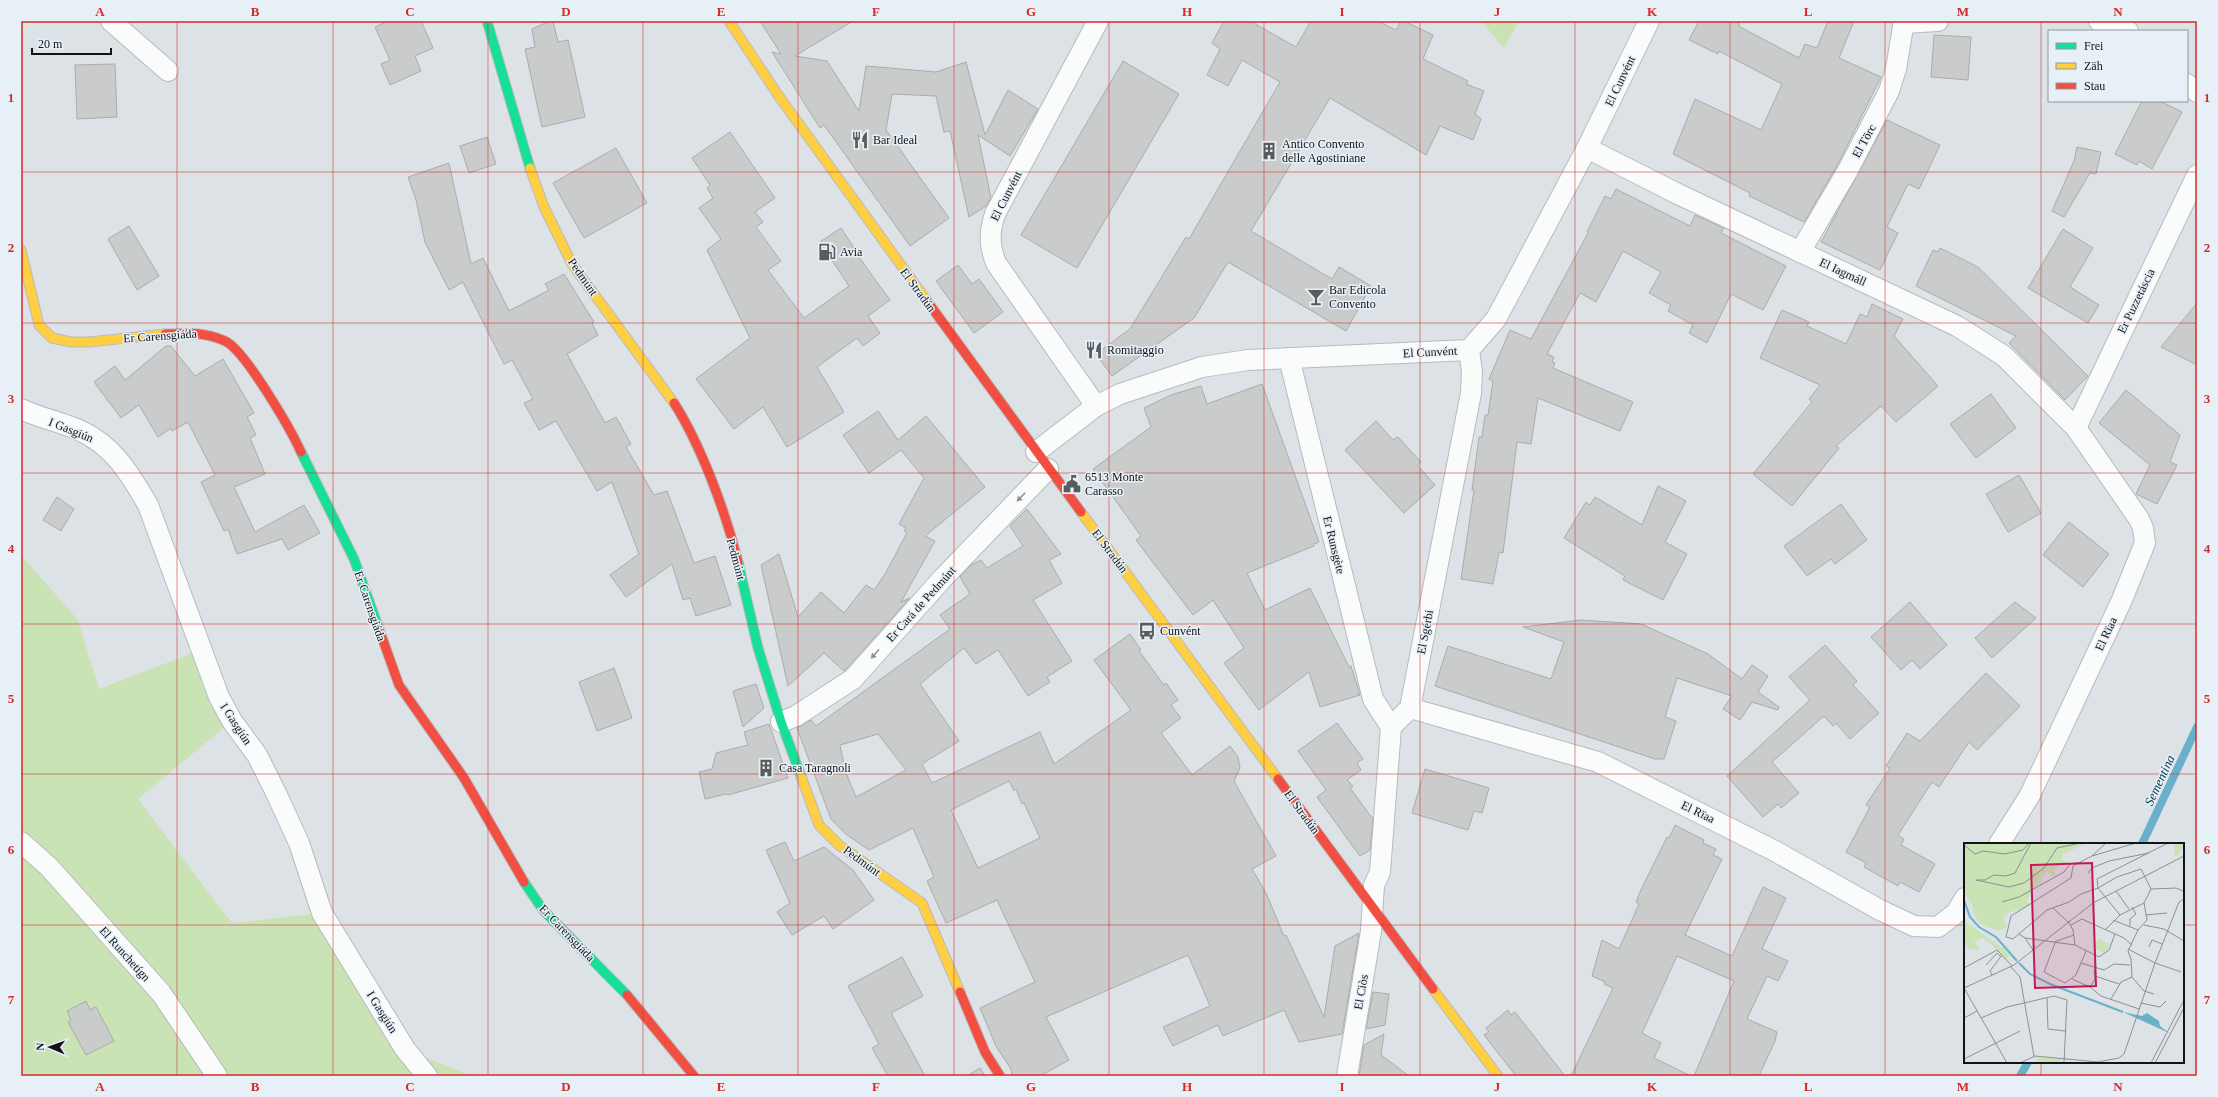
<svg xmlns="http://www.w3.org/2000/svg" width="2218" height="1097" viewBox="0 0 2218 1097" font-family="'Times New Roman',serif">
<rect width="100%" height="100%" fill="#dde2e6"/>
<g fill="#cae3b4">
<polygon points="1481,21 1519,21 1504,48"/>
<polygon points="21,555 78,620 99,689 203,649 232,721 138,799 232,923 322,913 405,1049 472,1076 21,1076"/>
</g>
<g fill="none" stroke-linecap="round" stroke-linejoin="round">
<g stroke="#6bb0ca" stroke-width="8">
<polyline points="2142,844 2197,727"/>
<polyline points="2020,1076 2028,1062"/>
</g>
</g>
<g fill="#cacbcb" stroke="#aaabac" fill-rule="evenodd">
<polygon points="388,21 421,21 433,48 415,56 421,71 390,85 381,64 390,60 375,27"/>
<polygon points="550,21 553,21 558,42 568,40 585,117 542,127 525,49 535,47 532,29"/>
<polygon points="760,21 853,21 795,56 827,61 859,111 866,66 936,72 966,62 985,135 1008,90 1038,109 1010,156 978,135 991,198 986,206 969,217 950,131 944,132 936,96 892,94 886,130 949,218 910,246 824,125 820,128 772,52 781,54"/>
<polygon points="1224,21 1250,21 1296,47 1311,21 1377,21 1396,30 1401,21 1404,21 1433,35 1423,59 1468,81 1466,84 1484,91 1475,114 1481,119 1473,140 1440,126 1426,155 1330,98 1251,231 1332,279 1339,267 1371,286 1346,331 1228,262 1194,318 1112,376 1096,354 1130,329 1186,237 1189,239 1280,82 1242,60 1228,86 1207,75 1220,49 1212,43"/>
<polygon points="1699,21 1738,21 1740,27 1799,58 1805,44 1817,48 1828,21 1854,21 1839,58 1881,77 1838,164 1804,222 1749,196 1750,193 1673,154 1695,99 1761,130 1782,84 1719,51 1718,54 1689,40"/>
<polygon points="1934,35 1971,37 1968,80 1931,77"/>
<polygon points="1123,61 1179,94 1077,268 1021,235"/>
<polygon points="115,64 117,117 77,119 75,65"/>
<polygon points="2142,101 2160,101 2182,112 2152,169 2139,161 2137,165 2115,154"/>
<polygon points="1887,120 1940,145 1919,189 1908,184 1887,227 1898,233 1880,270 1821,242"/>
<polygon points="730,132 775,198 755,212 763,222 756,227 781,261 768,270 804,318 849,286 820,242 841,228 854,248 853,249 890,300 868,316 880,333 863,346 857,338 817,367 844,412 787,447 763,407 734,429 696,379 750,338 707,250 721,239 699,208 713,198 707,188 710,185 692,158"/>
<polygon points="487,137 496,164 469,173 460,146"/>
<polygon points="2077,147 2101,152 2096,174 2090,173 2064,217 2052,211 2074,161"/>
<polygon points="616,148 647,203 584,238 553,183"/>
<polygon points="449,163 471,264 483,258 509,311 549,290 545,284 564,274 594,322 592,323 598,335 567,354 605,423 616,417 631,444 626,447 654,495 667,491 694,563 715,556 731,605 696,616 690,598 683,600 672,564 626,597 610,575 639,554 612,482 597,491 556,421 539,430 524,403 533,399 512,360 504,364 463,282 449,290 425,242 416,200 408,177"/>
<polygon points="1616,189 1690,226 1695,215 1724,228 1721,233 1786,266 1763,310 1731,294 1707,343 1689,333 1693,325 1668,311 1671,305 1649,293 1661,272 1623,251 1596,302 1580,293 1547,354 1554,357 1552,362 1555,363 1553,368 1633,402 1620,431 1538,398 1531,444 1517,442 1503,553 1499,552 1493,584 1461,579 1474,490 1472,490 1479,437 1482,437 1485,415 1488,415 1493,381 1489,379 1510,330 1531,339 1588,233 1587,232 1605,196 1611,199"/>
<polygon points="129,226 159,276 137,290 108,239"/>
<polygon points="2063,229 2093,248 2070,287 2099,305 2088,323 2028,288"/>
<polygon points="1940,248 1978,267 2088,376 2065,400 2009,343 2016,336 1916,286 1933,250 1938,252"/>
<polygon points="958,265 972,284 979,279 1003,312 974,333 936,281"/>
<polygon points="2197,303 2197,365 2161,347"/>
<polygon points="1872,304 1903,319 1894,336 1938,386 1896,422 1881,406 1836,446 1839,448 1792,506 1753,474 1812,402 1809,399 1820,385 1760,358 1782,310 1809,322 1807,326 1846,344 1860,314 1867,317"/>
<polygon points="166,346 171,346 195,376 223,359 254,413 247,417 256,435 250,438 265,474 234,487 255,532 304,505 320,533 288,550 282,539 237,554 228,529 224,531 201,482 215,475 188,422 172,431 171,428 158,437 139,405 121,418 94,382 115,366 125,380"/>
<polygon points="1262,384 1319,542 1314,544 1314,546 1247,573 1265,610 1310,588 1349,667 1351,666 1360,695 1320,707 1309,672 1259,710 1224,663 1244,648 1213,600 1193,615 1136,540 1141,536 1093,469 1151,427 1144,408 1171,395 1201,386 1207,404"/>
<polygon points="2126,390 2180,435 2170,462 2177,465 2157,504 2136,494 2150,465 2099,423"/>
<polygon points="1991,394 2016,428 1976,458 1950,424"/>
<polygon points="878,411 898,440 926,416 985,487 925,536 935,541 901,602 910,598 845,670 844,671 824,653 788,686 761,565 779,554 798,617 821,592 844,613 866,585 874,590 885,574 907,533 904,531 906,528 899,524 924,478 901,450 869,473 843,435"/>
<polygon points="1376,421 1393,440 1398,437 1421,462 1417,465 1435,485 1404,513 1345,450"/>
<polygon points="2019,475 2041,513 2008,532 1986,494"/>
<polygon points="1658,486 1686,501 1665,542 1687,554 1663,600 1623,580 1625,576 1564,538 1586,502 1590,505 1595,497 1642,525"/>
<polygon points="57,497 74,509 61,531 43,520"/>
<polygon points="1841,504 1867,540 1835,564 1831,559 1807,576 1784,546"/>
<path d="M1027,509L1061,554L1049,560L1062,583L1033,600L1072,661L1047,677L1050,682L1028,696L998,650L976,664L964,648L920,684L959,741L922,764L932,783L1040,732L1054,764L1131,710L1094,660L1130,634L1141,650L1139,651L1164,685L1166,683L1178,700L1171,705L1181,718L1161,733L1192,775L1230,746L1238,757L1240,768L1234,781L1276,856L1252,869L1266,893L1284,936L1286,935L1324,1017L1335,946L1359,933L1342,1034L1299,1042L1284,1010L1223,1036L1218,1025L1173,1046L1163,1027L1210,1006L1188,955L1046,1017L1069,1060L1040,1076H1012L1011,1069L996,1046L980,1008L1035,982L997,900L946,923L927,881L934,877L913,828L869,850L847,835L831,819L797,728L811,720L816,726L950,629L940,615L970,594L960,577L971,565L981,560L987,568L1023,546L1010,526ZM878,734L906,770L856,797L846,773L840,745ZM1009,781L1014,791L1016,789L1022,804L1024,803L1040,838L978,868L951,810Z"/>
<polygon points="2069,522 2109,554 2083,587 2043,555"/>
<polygon points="1910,602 1947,645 1920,669 1912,660 1901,670 1871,637"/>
<polygon points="2015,602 2036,618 1992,658 1975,638"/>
<polygon points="1581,620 1641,624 1708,654 1742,679 1752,665 1768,676 1758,692 1779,707 1778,710 1752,702 1740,720 1723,709 1732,696 1677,678 1665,717 1676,721 1664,759 1655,759 1435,686 1448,646 1551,679 1564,642 1523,627"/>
<polygon points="1825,645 1857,681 1853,685 1879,713 1850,739 1836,723 1833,726 1824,716 1772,762 1799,793 1781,808 1778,804 1763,817 1727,776 1810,700 1789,677"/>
<polygon points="614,668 632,718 597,731 579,682"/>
<polygon points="1986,673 2020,706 1977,750 1969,742 1939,787 1932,782 1898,835 1904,839 1901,845 1935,864 1919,892 1900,882 1898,886 1864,867 1866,863 1846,852 1870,807 1866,805 1890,768 1886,766 1907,733 1920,741"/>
<polygon points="756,684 764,708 743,727 733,691"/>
<polygon points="1337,723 1363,759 1357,763 1361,770 1347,780 1353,786 1350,788 1373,819 1370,850 1360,856 1317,797 1326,790 1298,751"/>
<polygon points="769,724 788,778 728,795 726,794 705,799 699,772 712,769 716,753 748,745 744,732"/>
<polygon points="1425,769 1489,788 1482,813 1474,811 1468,830 1412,813"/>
<polygon points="1675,825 1704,840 1703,843 1716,849 1713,855 1722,859 1685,935 1732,956 1763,887 1786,898 1762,949 1788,961 1778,981 1767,976 1747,1019 1777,1032 1775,1041 1759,1076 1694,1076 1734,981 1677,956 1642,1033 1661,1043 1654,1058 1691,1076 1571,1076 1613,988 1604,984 1605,982 1592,976 1602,940 1619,949 1639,904 1636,902 1640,892 1667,837 1669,838"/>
<polygon points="785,842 794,861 824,847 853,870 874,900 833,929 824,916 792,935 777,912 790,903 766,850"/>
<polygon points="902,957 923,996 891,1013 925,1076 888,1076 872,1048 879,1044 848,986"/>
<polygon points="1373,992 1389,994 1385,1025 1366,1029"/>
<polygon points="86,1001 90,1010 96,1007 114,1041 86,1055 68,1022 71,1020 67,1011"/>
<polygon points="1508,1010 1511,1015 1515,1012 1565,1076 1516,1076 1484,1035 1489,1032 1486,1028"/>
<polygon points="1384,1034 1381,1055 1409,1076 1359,1076 1364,1045"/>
<polygon points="980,1068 985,1076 967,1076"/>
</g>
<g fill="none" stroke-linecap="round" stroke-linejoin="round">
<g stroke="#b7bbbe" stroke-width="22">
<g id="street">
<polyline points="111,21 168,71"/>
<polyline points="2099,21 2128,31"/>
<polyline points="1903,23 1938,21"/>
<polyline points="2187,84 2197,92"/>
<polyline points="1587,148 1678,194 1957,326 2004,356 2076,428 2139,519 2143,528 2145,543 2121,602 2030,795 1999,844"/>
<polyline points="1800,252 1848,170 1889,91 1896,69 1904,21"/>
<polyline points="1289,358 1373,699 1391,727"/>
<path d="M1096,406L996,263C989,245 989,232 995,214L1098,21"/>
<path d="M21,409C40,418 60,422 79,430C113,445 130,474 148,505L219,697L232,721L257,755L276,793L299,843L322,913L405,1049L427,1076"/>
<polyline points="2076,428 2197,175"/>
<polyline points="1036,452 1096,406 1120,394 1202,367 1248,360 1469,350 1496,319 1587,148 1649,21"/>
<polyline points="1410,708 1598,762 1773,850 1880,910 1914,926 1938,927 1956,913 1965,898"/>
<polyline points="781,722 796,716 853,679 943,578 1048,469"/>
<polyline points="21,842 49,867 161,993 217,1076"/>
<polyline points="1347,1076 1371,931 1374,885 1380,872 1391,727 1410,708 1416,677 1471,393 1472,372 1469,350"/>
</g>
</g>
<g stroke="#b7bbbe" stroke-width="11">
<g id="fast">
<polyline points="487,21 530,168"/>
<polyline points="301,452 354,559 379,629"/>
<polyline points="738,562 758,648 781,722 801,776"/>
<polyline points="524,882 543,910 627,995"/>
</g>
</g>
<g stroke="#b7bbbe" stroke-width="11">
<g id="slow">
<polyline points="729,21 778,95 927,301"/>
<polyline points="530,168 544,207 572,264 674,403"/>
<polyline points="21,250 39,325 52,338 71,342 89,342 165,334"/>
<polyline points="1081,512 1278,779"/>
<polyline points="801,776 819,825 839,845 922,903 960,992"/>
<polyline points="1433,989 1498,1076"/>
</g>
</g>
<g stroke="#b7bbbe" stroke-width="11">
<g id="jam">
<polyline points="927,301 1081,512"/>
<path d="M165,334C188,333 204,332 225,341C245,350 291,430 301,452"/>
<path d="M674,403C701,445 726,513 738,562"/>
<polyline points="379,629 399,685 464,778 524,882"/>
<polyline points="1278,779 1433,989"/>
<polyline points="960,992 985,1052 1000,1076"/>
<polyline points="627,995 694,1076"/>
</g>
</g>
<use href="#street" stroke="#fafbfb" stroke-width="20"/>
<use href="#fast" stroke="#16e098" stroke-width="9"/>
<use href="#slow" stroke="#ffcf43" stroke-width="9"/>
<use href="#jam" stroke="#f24e42" stroke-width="9"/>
</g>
<defs><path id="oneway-solid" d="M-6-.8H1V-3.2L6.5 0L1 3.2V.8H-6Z"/></defs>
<g fill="#919394">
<use href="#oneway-solid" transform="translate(1021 497) rotate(134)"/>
<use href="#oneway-solid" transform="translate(875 654) rotate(132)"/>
</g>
<path fill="none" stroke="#d62828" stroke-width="1" stroke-opacity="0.55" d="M177,21V1076M333,21V1076M488,21V1076M643,21V1076M798,21V1076M954,21V1076M1109,21V1076M1264,21V1076M1420,21V1076M1575,21V1076M1730,21V1076M1885,21V1076M2041,21V844M21,172H2197M21,323H2197M21,473H2197M21,624H2197M21,774H2197M21,925H1965M2183,925H2197M2041,1062V1076"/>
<defs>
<g id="restaurant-bare" transform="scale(1.38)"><path d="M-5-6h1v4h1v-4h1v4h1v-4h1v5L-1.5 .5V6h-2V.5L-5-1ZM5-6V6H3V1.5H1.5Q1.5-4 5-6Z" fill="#585c5f" stroke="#e7f0f7" stroke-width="2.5" paint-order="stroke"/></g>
<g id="building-bare" transform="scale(1.38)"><path d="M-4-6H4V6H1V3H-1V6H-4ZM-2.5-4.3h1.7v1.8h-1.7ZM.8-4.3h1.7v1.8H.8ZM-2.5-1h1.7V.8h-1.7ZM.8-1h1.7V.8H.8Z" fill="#585c5f" stroke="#e7f0f7" stroke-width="2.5" paint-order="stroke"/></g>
<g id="fuel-bare" transform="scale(1.38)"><path d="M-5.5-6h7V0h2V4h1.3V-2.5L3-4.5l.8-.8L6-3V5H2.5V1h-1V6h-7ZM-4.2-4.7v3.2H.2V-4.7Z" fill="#585c5f" stroke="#e7f0f7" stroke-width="2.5" paint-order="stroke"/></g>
<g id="bar-bare" transform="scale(1.38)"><path d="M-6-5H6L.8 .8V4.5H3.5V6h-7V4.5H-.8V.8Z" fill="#585c5f" stroke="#e7f0f7" stroke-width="2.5" paint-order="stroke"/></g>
<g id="civic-bare" transform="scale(1.38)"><path d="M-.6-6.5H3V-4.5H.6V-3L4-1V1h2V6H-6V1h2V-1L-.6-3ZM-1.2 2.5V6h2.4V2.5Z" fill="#585c5f" stroke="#e7f0f7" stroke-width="2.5" paint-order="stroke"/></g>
<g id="bus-bare" transform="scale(1.38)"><path d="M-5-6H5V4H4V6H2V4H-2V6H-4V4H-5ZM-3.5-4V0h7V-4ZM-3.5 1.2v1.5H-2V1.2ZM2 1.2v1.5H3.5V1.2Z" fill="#585c5f" stroke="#e7f0f7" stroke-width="2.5" paint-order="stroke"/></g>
</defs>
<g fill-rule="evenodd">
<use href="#restaurant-bare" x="860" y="140"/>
<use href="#building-bare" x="1269" y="151"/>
<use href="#fuel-bare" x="827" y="252"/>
<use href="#bar-bare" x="1316" y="297"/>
<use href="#restaurant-bare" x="1094" y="350"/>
<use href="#civic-bare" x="1072" y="484"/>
<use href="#bus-bare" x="1147" y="631"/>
<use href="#building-bare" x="766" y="768"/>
</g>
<g text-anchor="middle" stroke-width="3" stroke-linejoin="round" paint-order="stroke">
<g font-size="12" fill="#111417" stroke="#e7f0f7">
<text transform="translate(1620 81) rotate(-64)" y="4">El Cunvént</text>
<text transform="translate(1864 141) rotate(-61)" y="4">El Törc</text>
<text transform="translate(1006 196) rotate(-63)" y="4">El Cunvént</text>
<text transform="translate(1843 272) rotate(25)" y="4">El Iagmáll</text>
<text transform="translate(583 277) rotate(55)" y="4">Pedmúnt</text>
<text transform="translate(918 290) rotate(54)" y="4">El Stradún</text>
<text transform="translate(2136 301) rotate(-64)" y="4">Er Puzzetáscia</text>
<text transform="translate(160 336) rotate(-4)" y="4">Er Carensgiáda</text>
<text transform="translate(1430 352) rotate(-3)" y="4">El Cunvént</text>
<text transform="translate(71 430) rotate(22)" y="4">I Gasgiún</text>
<text transform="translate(1334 545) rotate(76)" y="4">Er Runsgète</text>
<text transform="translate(1110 551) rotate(53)" y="4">El Stradún</text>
<text transform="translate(736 559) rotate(75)" y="4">Pedmúnt</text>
<text transform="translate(921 604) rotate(-48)" y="4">Er Cará de Pedmúnt</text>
<text transform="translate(370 606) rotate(71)" y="4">Er Carensgiáda</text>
<text transform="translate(1425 632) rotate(-79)" y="4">El Sgérbi</text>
<text transform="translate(2106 634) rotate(-65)" y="4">El Rïaa</text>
<text transform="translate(236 724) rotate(57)" y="4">I Gasgiún</text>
<text transform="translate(1302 812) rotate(54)" y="4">El Stradún</text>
<text transform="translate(1698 812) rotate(26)" y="4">El Rïaa</text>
<text transform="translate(862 861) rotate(36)" y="4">Pedmúnt</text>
<text transform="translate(567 933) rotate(46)" y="4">Er Carensgiáda</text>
<text transform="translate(125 954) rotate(48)" y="4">El Runchetígn</text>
<text transform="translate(1361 992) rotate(-80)" y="4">El Ciòs</text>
<text transform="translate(382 1012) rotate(58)" y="4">I Gasgiún</text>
</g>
<g font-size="12" fill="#111417" stroke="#e7f0f7" text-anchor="start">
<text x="873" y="144">Bar Ideal</text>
<text x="1282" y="148">Antico Convento<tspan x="1282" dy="14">delle Agostiniane</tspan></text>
<text x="840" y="256">Avia</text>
<text x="1329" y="294">Bar Edicola<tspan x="1329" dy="14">Convento</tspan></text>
<text x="1107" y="354">Romitaggio</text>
<text x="1085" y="481">6513 Monte<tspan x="1085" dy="14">Carasso</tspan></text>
<text x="1160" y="635">Cunvént</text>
<text x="779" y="772">Casa Taragnoli</text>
</g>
<g font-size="13" font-style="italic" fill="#00394c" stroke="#e7f0f7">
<text transform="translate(2159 780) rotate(-65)" y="5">Sementina</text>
</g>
</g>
<g transform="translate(1964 843)">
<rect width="220" height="220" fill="#dde2e6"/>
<path d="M0,0H124L98,11V17L107,20L98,21L90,27L92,33L88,34L83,29L77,35L78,40L70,45L63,58L66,63L44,70L39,75L43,85L34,88L15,80L10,71L8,61L0,51ZM209,0H220L216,10L211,13ZM0,78L40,106L46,113L42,116L20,95L10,98L16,106L10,107L0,104ZM136,96L145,101L144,107L140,110L128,104ZM71,214L96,216L98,220H75Z" fill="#cae3b4"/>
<path d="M159,169L178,173L183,170L195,178L196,183L205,190Z" fill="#6bb0ca"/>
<path fill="none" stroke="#6bb0ca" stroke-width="2" d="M0,57L6,74L15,84L32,94L53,118M55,120L66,131L86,141L159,169"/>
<path fill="none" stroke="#8b9093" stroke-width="1" d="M67,0L51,30L42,33L30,32L21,37H12L45,44L60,40L80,25L93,5L116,0M142,0L128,13L172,0M0,2L11,11L19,8L41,11L59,7L65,0M128,13L109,23L107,35L47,73L42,94L49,96L83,67L105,59L117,51L134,45L153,34L177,26L187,46L180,60L183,77L174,87L164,108L167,116L168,134L180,148L190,151M124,30L128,25L145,18L185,10M187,46L212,45L219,48M152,48L165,66M38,59L55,54L100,29L106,21L118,19M89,65L104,79M156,72L134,45L133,36L204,0M182,72L203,70M149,77L174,87M104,78L109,87L111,102L135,114L145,107L151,91M107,82L118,76L160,95L168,102M180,82L200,86L220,98M166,83V76L172,71L168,64M141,87L156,72L180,60M55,91L61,95L111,102M61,95L69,107M90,99L110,92M91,100L80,129L101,140L112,132L122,108M185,104L188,97L198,101M164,106L191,120L217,129M117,120L140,127L150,121L166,122M22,122L33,110L37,114M47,124L56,134L70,213M0,125L33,107L48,123M28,132L26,128L38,112M131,133L155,141M108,136L126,144L137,153L175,166M126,144L131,136L130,126M0,145L43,220M0,145L50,122L129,60L220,13M83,155L84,186L101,188M147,156L157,139L168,134M177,160L196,164L202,158M0,175L13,168M17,175L43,164L90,153L103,157L100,220M0,216L56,188M56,220L71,213L134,219L155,215L160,211L191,120L215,59L220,56M187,220L220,157M191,220L220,165"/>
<path fill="#c2185b" fill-opacity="0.15" stroke="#c2185b" stroke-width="2" d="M128,20L132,143L71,145L67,22Z"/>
<rect width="220" height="220" fill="none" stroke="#111417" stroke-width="2"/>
</g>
<rect width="2218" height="1097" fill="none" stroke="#e7f0f7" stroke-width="44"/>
<rect x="2048" y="30" width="140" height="72" fill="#e7f0f7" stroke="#91989d"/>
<rect x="2056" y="43" width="20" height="6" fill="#16e098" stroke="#91989d"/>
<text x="2084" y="50" font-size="12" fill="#111417">Frei</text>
<rect x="2056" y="63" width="20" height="6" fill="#ffcf43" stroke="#91989d"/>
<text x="2084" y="70" font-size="12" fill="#111417">Zäh</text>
<rect x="2056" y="83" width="20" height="6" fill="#f24e42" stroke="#91989d"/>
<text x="2084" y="90" font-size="12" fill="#111417">Stau</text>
<g transform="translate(50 1047) rotate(272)" stroke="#e7f0f7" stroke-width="3" paint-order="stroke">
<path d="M0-3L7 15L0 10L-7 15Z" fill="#111417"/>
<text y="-6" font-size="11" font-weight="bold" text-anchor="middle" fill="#111417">N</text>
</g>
<path d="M32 48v6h79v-6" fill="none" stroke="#111417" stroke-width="2"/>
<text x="38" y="48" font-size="12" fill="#111417" stroke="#e7f0f7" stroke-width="3" paint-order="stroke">20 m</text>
<rect x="22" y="22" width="2174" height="1053" fill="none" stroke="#d62828" stroke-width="1.5"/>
<g font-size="13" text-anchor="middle" font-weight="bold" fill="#d62828">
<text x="100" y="16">A</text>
<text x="255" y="16">B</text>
<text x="410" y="16">C</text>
<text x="566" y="16">D</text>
<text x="721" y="16">E</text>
<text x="876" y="16">F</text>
<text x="1031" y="16">G</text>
<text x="1187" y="16">H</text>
<text x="1342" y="16">I</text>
<text x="1497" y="16">J</text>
<text x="1652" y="16">K</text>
<text x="1808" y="16">L</text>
<text x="1963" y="16">M</text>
<text x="2118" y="16">N</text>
<text x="11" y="102">1</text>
<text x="2207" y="102">1</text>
<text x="11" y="252">2</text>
<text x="2207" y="252">2</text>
<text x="11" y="403">3</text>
<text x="2207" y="403">3</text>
<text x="11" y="553">4</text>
<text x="2207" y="553">4</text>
<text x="11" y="703">5</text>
<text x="2207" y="703">5</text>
<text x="11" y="854">6</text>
<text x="2207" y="854">6</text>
<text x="11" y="1004">7</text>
<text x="2207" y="1004">7</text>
<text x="100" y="1091">A</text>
<text x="255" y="1091">B</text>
<text x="410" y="1091">C</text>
<text x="566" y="1091">D</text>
<text x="721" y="1091">E</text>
<text x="876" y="1091">F</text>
<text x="1031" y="1091">G</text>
<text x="1187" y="1091">H</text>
<text x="1342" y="1091">I</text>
<text x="1497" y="1091">J</text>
<text x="1652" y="1091">K</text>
<text x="1808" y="1091">L</text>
<text x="1963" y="1091">M</text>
<text x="2118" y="1091">N</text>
</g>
</svg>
